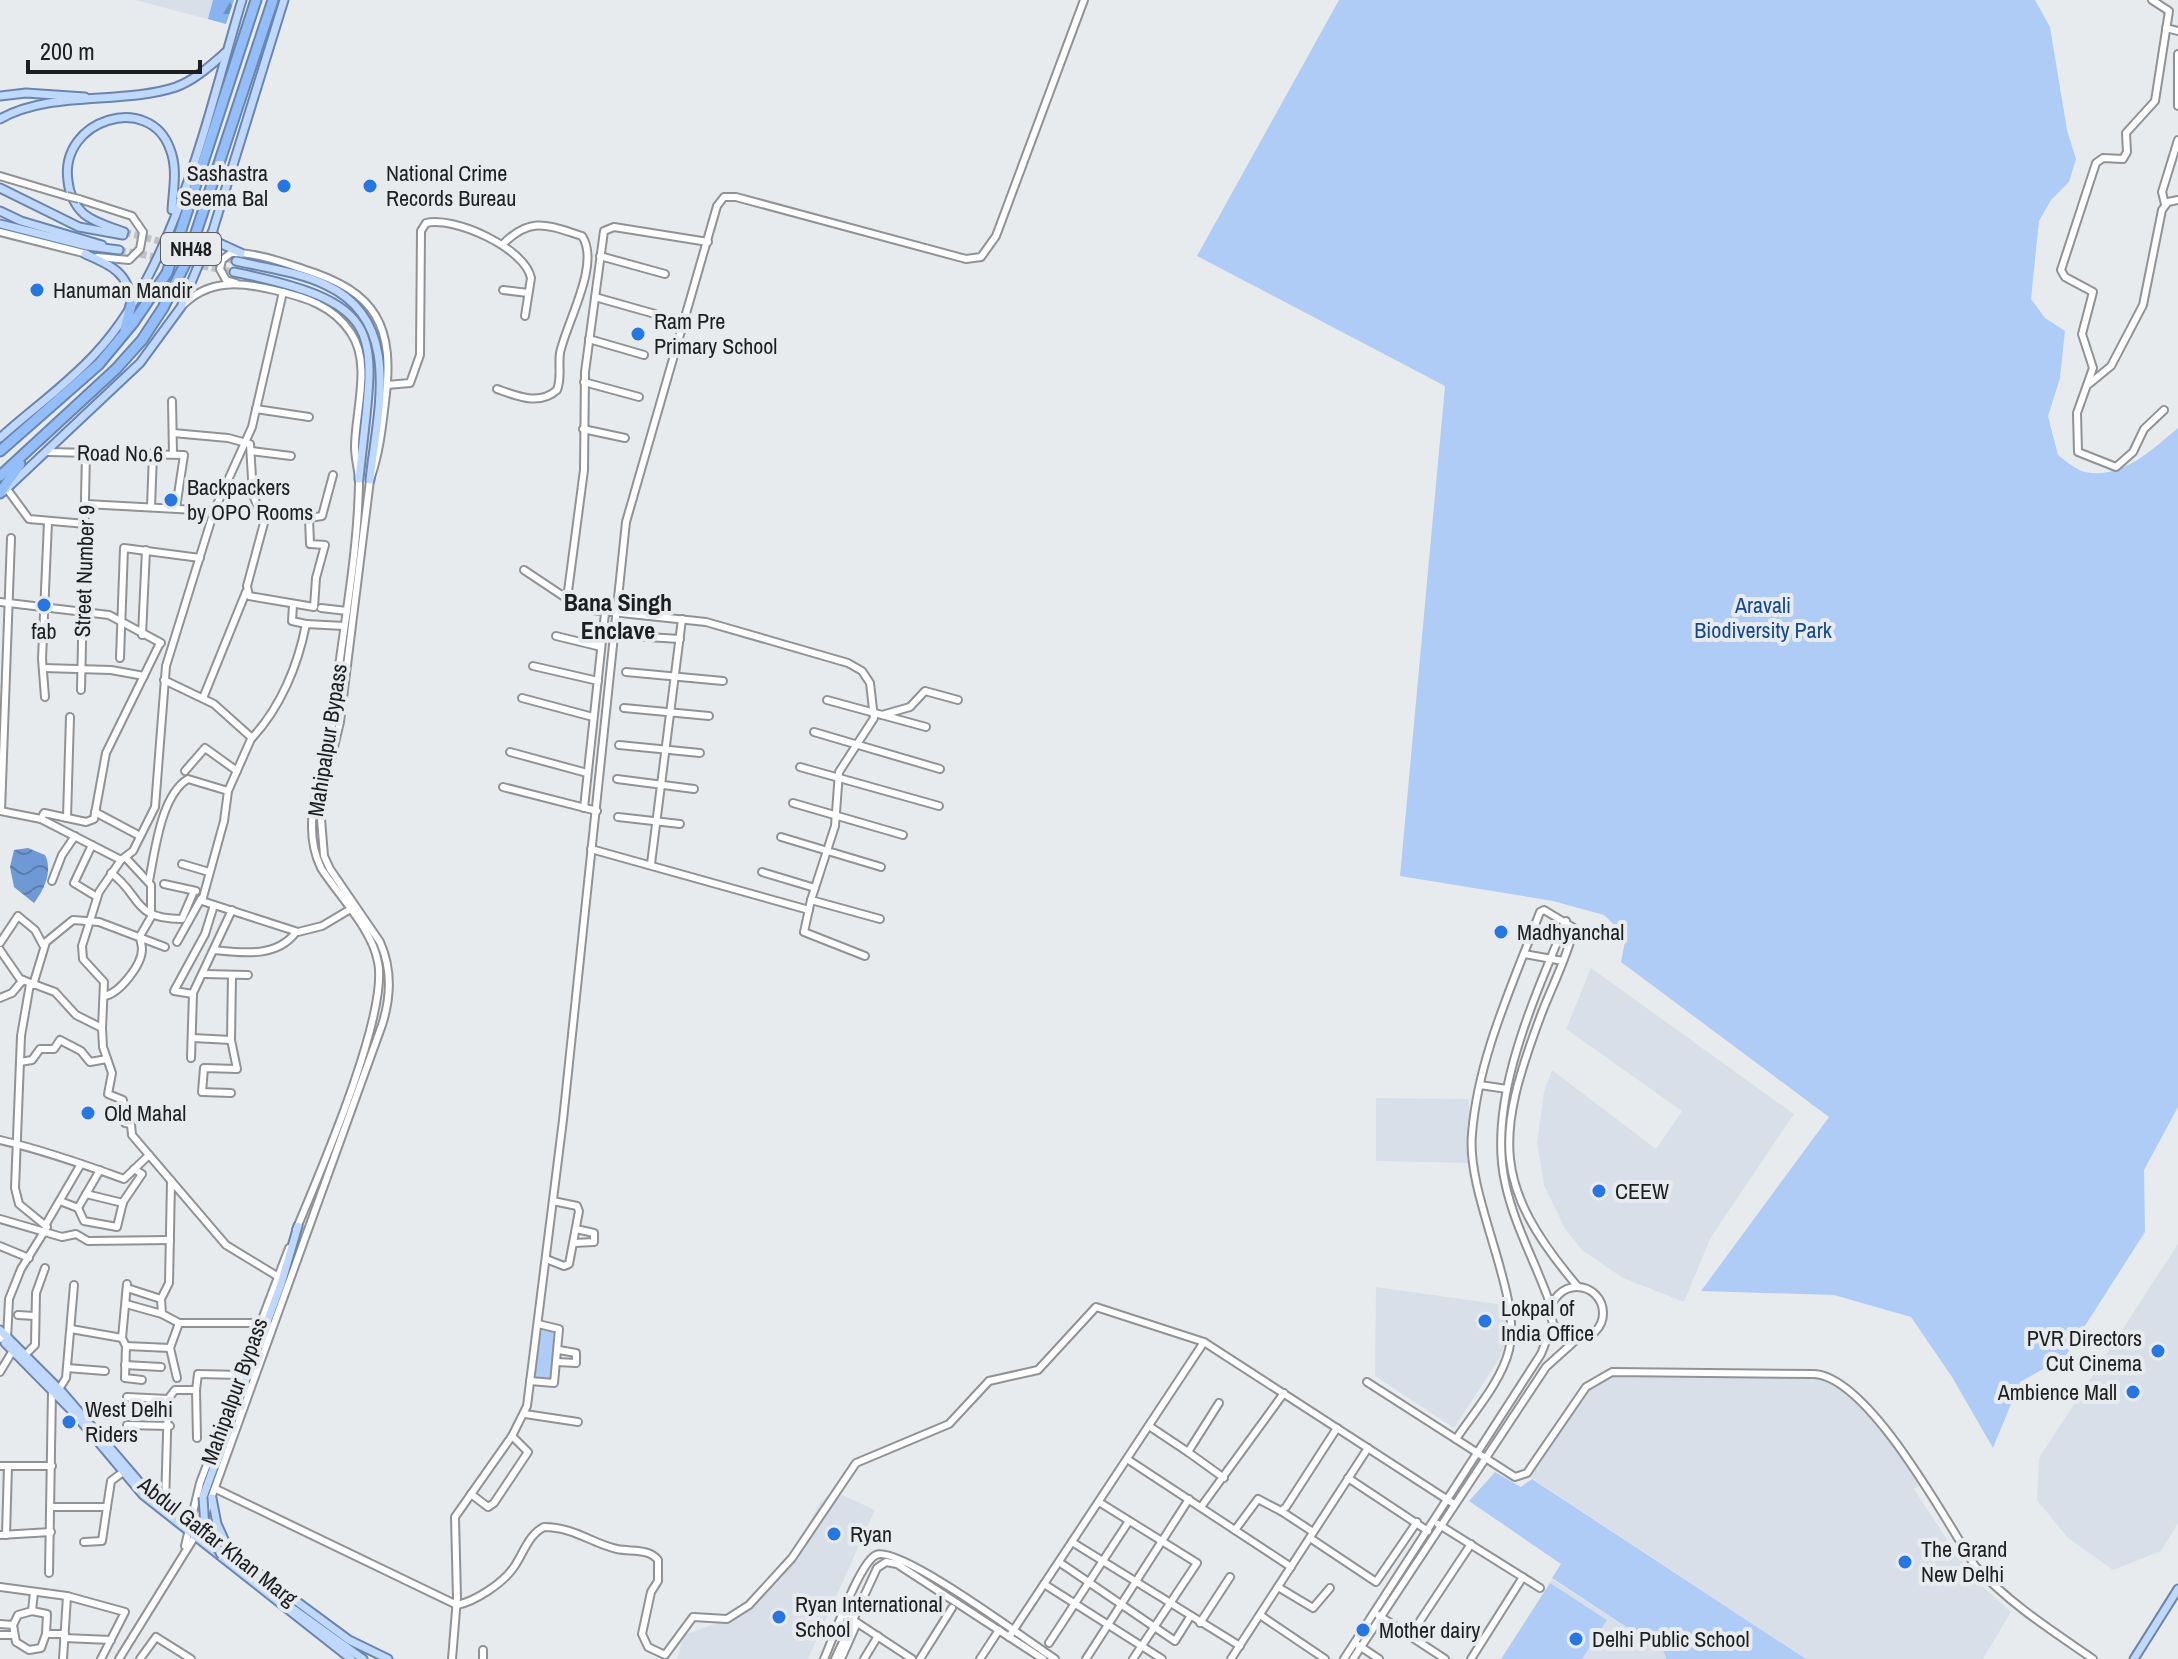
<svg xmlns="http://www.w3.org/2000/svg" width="2178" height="1659" viewBox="0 0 2178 1659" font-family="'Archivo Narrow',sans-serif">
<defs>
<pattern id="forest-firs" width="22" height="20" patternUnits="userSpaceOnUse" patternTransform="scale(2)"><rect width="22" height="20" fill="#87b3f0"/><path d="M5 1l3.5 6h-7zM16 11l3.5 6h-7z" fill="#6e91c2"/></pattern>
<pattern id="water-waves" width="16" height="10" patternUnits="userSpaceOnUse" patternTransform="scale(2)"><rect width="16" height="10" fill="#6f99d5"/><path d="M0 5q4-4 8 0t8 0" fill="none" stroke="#5b7cac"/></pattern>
</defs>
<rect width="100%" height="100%" fill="#e8ebee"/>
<g fill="#d9dfe9">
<polygon points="135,0 234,0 226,24"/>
<polygon points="1591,968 1794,1114 1711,1237 1684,1302 1623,1278 1582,1250 1565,1229 1544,1185 1537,1143 1544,1091 1552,1070 1656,1149 1682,1111 1566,1029"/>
<polygon points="1376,1098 1469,1099 1469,1163 1376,1161"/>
<polygon points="2178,1244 2178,1523 2161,1551 2113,1570 2068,1538 2037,1500 2039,1458"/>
<polygon points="1376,1287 1504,1305 1505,1344 1499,1359 1454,1428 1375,1376"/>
<polygon points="1612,1372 1824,1374 1853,1393 1923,1484 1914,1489 1948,1541 1979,1583 2011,1612 1983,1659 1806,1659 1527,1475 1586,1387"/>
<polygon points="836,1492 875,1510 808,1659 677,1659 684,1635 737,1616 783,1576 820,1502"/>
<polygon points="1552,1579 1664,1652 1666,1659 1502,1659"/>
</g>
<polygon fill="url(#forest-firs)" points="213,0 234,0 226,24 208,19"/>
<g fill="#afccf6">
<path d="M1339,0H2035L2050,27L2067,130L2076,159L2069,182L2051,200L2039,221L2031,299L2045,318L2065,331L2060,378L2048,416L2058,455C2066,461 2076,470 2085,472C2121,480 2153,449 2178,428V1107L2144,1170L2145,1232L2065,1357L2020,1382L1993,1448L1952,1377L1911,1317L1834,1295L1701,1291L1829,1117L1621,962L1626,936L1604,915L1553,901L1400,876L1445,386L1197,256Z"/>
<polygon points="542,1329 555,1331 556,1335 549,1382 533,1378"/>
<polygon points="1495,1472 1521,1487 1532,1479 1806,1659 1666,1659 1664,1652 1552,1578 1561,1564 1469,1501"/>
<polygon points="1550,1583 1607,1620 1582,1659 1501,1659"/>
</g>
<path fill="url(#water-waves)" d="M28,848L45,855C53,871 44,890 34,903L14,887L10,867L14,850Z"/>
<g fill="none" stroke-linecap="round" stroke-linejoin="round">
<g stroke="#bfc2c5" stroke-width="7" stroke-dasharray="7 3.5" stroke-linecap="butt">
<polyline points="124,232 236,261"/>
<polyline points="119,250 234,272"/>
</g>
<g stroke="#909295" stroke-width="10">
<g id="minor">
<polyline points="2152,0 2169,11 2155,101 2126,133 2127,152 2123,159 2103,158 2096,163 2061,270 2065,277 2093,292 2082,334 2093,368 2077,413 2078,452 2116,467 2133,452 2144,429 2164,410"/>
<polyline points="2166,28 2178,31"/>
<polyline points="2178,54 2178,106"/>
<polyline points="0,176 67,196"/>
<polyline points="79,199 132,216 143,232 140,249 129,260 97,257"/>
<polyline points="2165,204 2162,192 2178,140"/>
<polyline points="0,232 87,254"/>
<polyline points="600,256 665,274"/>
<polyline points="503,290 528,293"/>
<polyline points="595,297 655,314"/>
<path d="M183,305C209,279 241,282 274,290C304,297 333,305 351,333C372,364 355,412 355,447C355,459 359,471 359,483C358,542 348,601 340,659C336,683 335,707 331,731C323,777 299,822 321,868C339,896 372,929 378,962C389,1014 319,1175 296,1230"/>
<polyline points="589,339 644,355"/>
<polyline points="584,382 639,397"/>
<polyline points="2089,384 2111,366 2143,305 2162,210 2168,202 2178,200"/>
<path d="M387,385L410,383L420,355L421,231L426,223C454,216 525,248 531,278L525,316"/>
<path d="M497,389C517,396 539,406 557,390C562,377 558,366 560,353C566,323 601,264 582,236C547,225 531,216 503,244"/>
<polyline points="172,401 173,454"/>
<polyline points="256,409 309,417"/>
<polyline points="583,429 625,438"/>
<polyline points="173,433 228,438 250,444 253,495 264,523 247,586 249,596 314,607 316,578 325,545 310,544 309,518 322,516 333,475"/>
<polyline points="251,451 291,456"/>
<polyline points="48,452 184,455 176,508"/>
<polyline points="7,489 29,519 86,524"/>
<polyline points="86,504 214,511"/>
<polyline points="151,507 153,453"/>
<polyline points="259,508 277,515 309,518"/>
<polyline points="524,570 572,602 592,610 706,622 848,663 862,671 870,683 874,718 839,772 835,826 811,900 804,932 865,956"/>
<polyline points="567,599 584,470 585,372 604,231 614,227 708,242"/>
<polyline points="0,602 109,615 161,643"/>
<polyline points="293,605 292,621 306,624"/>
<polyline points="321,608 347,611"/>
<polyline points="142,635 146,550"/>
<polyline points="556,636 601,647"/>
<polyline points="631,636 680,639"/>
<polyline points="120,658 124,548 200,558"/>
<polyline points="533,666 598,681"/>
<polyline points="43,668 111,670 144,676"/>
<polyline points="626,672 723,681"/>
<path d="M164,680L214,704L252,738C280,708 298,666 306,624L344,626"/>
<polyline points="81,690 86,452"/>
<polyline points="45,697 42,659 48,522"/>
<polyline points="203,698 246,592"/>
<polyline points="522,698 593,717"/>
<polyline points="827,700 926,727"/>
<polyline points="624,708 709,716"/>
<polyline points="882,715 910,707 925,691 958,700"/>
<polyline points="814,732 940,769"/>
<polyline points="251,739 228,791 224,821 202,901 298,932 322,926 349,910"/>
<polyline points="619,745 700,753"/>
<polyline points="510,752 587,773"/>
<polyline points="800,767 939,806"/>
<polyline points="185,771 205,748 237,771"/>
<polyline points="617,779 694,789"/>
<polyline points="503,787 597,811"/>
<polyline points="793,803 903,835"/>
<polyline points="584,808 605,613"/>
<polyline points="0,811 41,819 121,860"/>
<polyline points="1,811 11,538"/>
<polyline points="95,812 140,836"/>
<polyline points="618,817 680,824"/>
<polyline points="67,818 70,717"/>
<polyline points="41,819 44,813 86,822 94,819 106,753 160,643"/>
<polyline points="781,837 881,867"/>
<polyline points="92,845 74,883 97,897"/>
<polyline points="591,849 809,910"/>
<polyline points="182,864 209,872"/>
<polyline points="651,864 682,619"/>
<polyline points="762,872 815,888"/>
<path d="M111,873C142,895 131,919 182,919L194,891"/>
<polyline points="52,881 62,855 75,836"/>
<path d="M149,881C155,851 161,795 188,779L228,791"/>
<polyline points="164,884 196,891"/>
<polyline points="811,900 880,919"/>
<polyline points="177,942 201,899"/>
<polyline points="0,943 18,916 35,930 43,945"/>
<polyline points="0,950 20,979 55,992 76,1015 102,1028 103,1047 112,1073 108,1094 123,1100 125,1123 131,1124 132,1135 226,1245 277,1276"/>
<path d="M214,950C242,953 277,958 296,932"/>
<polyline points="1524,954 1563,961"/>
<polyline points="204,974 248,975"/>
<polyline points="33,985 46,942 73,920 99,922 165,947"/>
<polyline points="193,994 174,991 205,934 214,905"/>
<path d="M104,996C119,994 142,965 142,949C142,945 140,940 140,936L151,917V885L126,858"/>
<polyline points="0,998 12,993 23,980"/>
<polyline points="102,1028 104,982 83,959 82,946 99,892 121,860 133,851 155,807 166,666 214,511 252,427 283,292"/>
<polyline points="193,1038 231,1040"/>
<polyline points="191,1058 193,993 232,910"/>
<polyline points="20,1062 32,1060 40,1049 54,1049 60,1040 81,1051 90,1062 107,1059"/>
<polyline points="1480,1085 1507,1089"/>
<polyline points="231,1093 202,1092 204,1068 237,1069 231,1040 232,975"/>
<path d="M0,1140C43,1150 83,1164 124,1179L149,1155"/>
<polyline points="171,1181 169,1283 161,1299 162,1314 179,1323 260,1323"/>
<polyline points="86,1194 123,1203"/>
<polyline points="60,1201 78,1208 100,1170"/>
<polyline points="78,1208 84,1221 117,1227 123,1202 142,1174 134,1169"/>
<polyline points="0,1219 62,1237 76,1234 88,1241 170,1240"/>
<polyline points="46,1224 81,1164"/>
<polyline points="574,1243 594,1242 594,1233 576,1229"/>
<polyline points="0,1246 29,1258"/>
<polyline points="546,1259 564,1266 569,1264 579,1211 577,1206 553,1201"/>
<circle cx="1577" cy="1313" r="26"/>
<polyline points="127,1288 161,1299"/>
<polyline points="126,1304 162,1314"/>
<path d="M1552,1309C1538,1267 1514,1226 1505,1182C1487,1099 1535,997 1566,921"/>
<polyline points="18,1315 35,1316"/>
<polyline points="71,1329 122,1338"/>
<polyline points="0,1339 1,1338"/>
<polyline points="7,1339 9,1299 21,1269 47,1227 19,1204 15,1188 21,1036 30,984"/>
<polyline points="126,1346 122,1338 127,1284"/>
<polyline points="24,1356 35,1345 36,1293 45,1268"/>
<polyline points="557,1362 576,1363 576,1353 559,1350"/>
<polyline points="125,1365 161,1367"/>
<polyline points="67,1368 105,1371"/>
<polyline points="0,1372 12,1352"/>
<polyline points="177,1378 170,1348 179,1323"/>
<polyline points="142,1380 125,1378 126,1346 170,1348"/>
<polyline points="530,1381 554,1383 559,1329 538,1324"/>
<path d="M1367,1382L1515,1477L1527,1473L1586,1387L1612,1372L1813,1374C1868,1375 1946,1521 1975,1566C2010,1604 2051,1630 2093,1659"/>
<polyline points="59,1389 66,1378 74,1285"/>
<polyline points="196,1390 197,1438"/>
<polyline points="127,1397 168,1399 165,1505"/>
<polyline points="168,1399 175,1390 196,1390 198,1374 240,1375"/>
<polyline points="1219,1403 1188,1452 1224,1478"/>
<polyline points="525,1414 578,1422"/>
<polyline points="127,1425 170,1426"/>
<polyline points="1149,1426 1188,1452"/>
<path d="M1456,1439C1474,1412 1501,1382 1509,1350C1523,1295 1466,1197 1472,1134C1478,1057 1513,984 1540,912L1544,910L1574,928C1567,958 1552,986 1541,1015C1495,1138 1492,1185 1578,1287"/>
<polyline points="1127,1459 1291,1567"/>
<polyline points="0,1466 52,1466"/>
<polyline points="1348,1478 1428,1531"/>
<path d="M216,1489L457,1605C476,1601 503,1583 514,1567C523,1554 529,1534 544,1527C574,1527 593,1544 617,1549C631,1552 649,1548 658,1560V1581L651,1592L642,1634L648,1647L665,1655L693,1617L727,1619L749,1605L792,1558L856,1463L949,1424L989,1381L1038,1370L1096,1307L1204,1342L1454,1504"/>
<polyline points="471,1494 488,1507 494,1503 528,1452 512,1436"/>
<polyline points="1099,1502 1197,1563 1133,1659"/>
<polyline points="52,1507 107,1507 111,1481 123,1472"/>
<polyline points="1201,1507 1284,1393"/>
<polyline points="1281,1511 1313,1532"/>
<path d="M205,1515L382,1025C391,997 392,969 380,942L330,869L324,856L321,819L323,792L340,722L370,480C379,454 382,429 385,402C395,326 377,292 303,269C282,262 254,252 231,253L222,260L220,269L226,280L236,283"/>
<polyline points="1438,1524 1540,1588"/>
<polyline points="1235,1530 1258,1499 1281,1511 1286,1507 1337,1428"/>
<polyline points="0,1535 51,1532"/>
<polyline points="6,1535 8,1466"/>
<polyline points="1310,1538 1376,1582 1417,1522"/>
<polyline points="84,1542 102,1541 107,1507"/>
<polyline points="1072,1542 1240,1646"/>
<polyline points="185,1546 200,1483 289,1248"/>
<polyline points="1059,1562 1175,1641 1190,1617"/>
<polyline points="49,1573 52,1390"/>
<polyline points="1044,1584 1162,1659"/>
<polyline points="0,1587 67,1596 125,1612 101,1659"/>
<polyline points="1278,1587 1313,1608 1330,1588"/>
<polyline points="32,1611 47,1614 46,1634 65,1634"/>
<polyline points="844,1614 912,1659"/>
<polyline points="1260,1615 1325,1659"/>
<polyline points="1378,1615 1445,1659"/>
<polyline points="1200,1623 1230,1577"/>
<polyline points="0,1624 13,1625 16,1642 29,1650 41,1648 46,1634"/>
<polyline points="13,1625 18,1615 32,1611 34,1592"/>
<polyline points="0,1635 13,1635"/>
<polyline points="1410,1636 1471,1544"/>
<polyline points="1009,1637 1204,1342"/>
<polyline points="64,1638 111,1640"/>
<polyline points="1049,1643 1129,1521"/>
<polyline points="1358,1645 1379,1659"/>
<polyline points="63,1659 67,1596"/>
<polyline points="119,1659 197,1533"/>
<polyline points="140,1659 156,1637 191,1659"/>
<polyline points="452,1659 457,1598 455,1517 512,1436 527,1406 563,1120 626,522 717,206 724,197 736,197 966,259 981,257 996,236 1084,0"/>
<polyline points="483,1659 483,1650"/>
<path d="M824,1659C833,1639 859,1563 876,1555C898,1544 1029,1642 1055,1659"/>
<polyline points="835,1659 877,1568 886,1562 897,1564 1043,1659"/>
<polyline points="841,1659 857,1623"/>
<polyline points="864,1659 878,1636"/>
<polyline points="920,1659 952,1608"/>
<polyline points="980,1659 999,1630"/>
<polyline points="1086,1659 1189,1499"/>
<polyline points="1231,1659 1368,1448"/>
<polyline points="1344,1659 1541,1354 1553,1324"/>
<polyline points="1353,1659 1546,1367 1577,1339"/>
<polyline points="1471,1659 1523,1577"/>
</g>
</g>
<g stroke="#6a86ad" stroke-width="11">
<g id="major">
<polyline points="0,96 26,93 85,97"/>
<path d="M0,119C51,90 121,105 176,87C195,80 211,65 226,52"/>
<polyline points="0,188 79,227 123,235"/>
<polyline points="0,211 21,221 102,245"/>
<polyline points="0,224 87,246 119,250"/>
<path d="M124,232C111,227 95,223 84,214C75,206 69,193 68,181C59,119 150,92 170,149C178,169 173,190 172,210"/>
<polyline points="213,233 217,242 241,253"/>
<path d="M85,254C109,264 130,273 131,303"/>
<path d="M236,261C266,268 299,272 326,285C404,321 377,412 370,480"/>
<path d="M234,272C395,305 374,333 359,479"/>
<path d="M0,438C31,410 68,384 96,353C176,267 209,110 242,0"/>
<polyline points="3,492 140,363 181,307 213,230 284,0"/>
<polyline points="0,1330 63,1393 147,1491 349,1640 388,1659"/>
<polyline points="5,1343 74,1413 143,1495 351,1659"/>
<polyline points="203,1497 281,1284 298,1226"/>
<polyline points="212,1498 217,1524 229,1550"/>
<polyline points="278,1598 363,1659"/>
<polyline points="2134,1659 2178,1589"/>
</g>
</g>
<g stroke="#6a86ad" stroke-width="13">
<g id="highway">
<polyline points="125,330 131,305"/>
<polyline points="0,451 99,364 133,323 167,273 256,0"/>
<polyline points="0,476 116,369 142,340 163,308 187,260 273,0"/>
<polyline points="0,493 20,464"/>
</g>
</g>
<use href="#minor" stroke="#fff" stroke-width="6"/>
<use href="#major" stroke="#bfd8fc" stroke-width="7"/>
<use href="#highway" stroke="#94befa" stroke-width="9"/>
<g stroke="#909295" stroke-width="10" stroke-linecap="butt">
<polyline id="minor-bridge" points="67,196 79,199"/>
</g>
<g stroke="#6a86ad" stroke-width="11" stroke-linecap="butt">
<polyline id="major-bridge" points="203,1497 205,1528 222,1556"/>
</g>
<use href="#minor-bridge" stroke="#fff" stroke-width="6"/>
<use href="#major-bridge" stroke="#bfd8fc" stroke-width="7"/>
</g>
<g fill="#2777e2" stroke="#e8ebee" stroke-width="3">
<circle cx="284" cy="186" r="8"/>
<circle cx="370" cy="186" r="8"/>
<circle cx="37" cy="290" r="8"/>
<circle cx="638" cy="334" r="8"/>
<circle cx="171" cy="500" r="8"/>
<circle cx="44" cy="605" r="8"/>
<circle cx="1501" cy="932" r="8"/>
<circle cx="88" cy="1113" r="8"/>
<circle cx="1599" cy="1191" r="8"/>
<circle cx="1485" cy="1321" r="8"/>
<circle cx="2158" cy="1351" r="8"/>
<circle cx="2133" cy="1392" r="8"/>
<circle cx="69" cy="1422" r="8"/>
<circle cx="834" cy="1534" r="8"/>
<circle cx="1905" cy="1562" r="8"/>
<circle cx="779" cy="1617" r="8"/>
<circle cx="1363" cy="1630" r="8"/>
<circle cx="1576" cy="1639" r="8"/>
</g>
<g text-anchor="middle" stroke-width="8" stroke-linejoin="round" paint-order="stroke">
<rect fill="#e8ebee" stroke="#5a5c5d" stroke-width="2" x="161" y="233" width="60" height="32" rx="6"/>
<g font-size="20" font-weight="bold" fill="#1d1e1f">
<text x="191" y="256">NH48</text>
</g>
<g font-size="22" fill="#1d1e1f" stroke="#e8ebee" text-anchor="start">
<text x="268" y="181" text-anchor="end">Sashastra<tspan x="268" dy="25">Seema Bal</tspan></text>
<text x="386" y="181">National Crime<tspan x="386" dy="25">Records Bureau</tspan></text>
<text x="53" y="298">Hanuman Mandir</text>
<text x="654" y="329">Ram Pre<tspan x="654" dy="25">Primary School</tspan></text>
<text x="187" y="495">Backpackers<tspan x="187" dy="25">by OPO Rooms</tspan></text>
<text x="44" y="639" text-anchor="middle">fab</text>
<text x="1517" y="940">Madhyanchal</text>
<text x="104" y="1121">Old Mahal</text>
<text x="1615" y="1199">CEEW</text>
<text x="1501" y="1316">Lokpal of<tspan x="1501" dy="25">India Office</tspan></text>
<text x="2142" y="1346" text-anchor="end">PVR Directors<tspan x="2142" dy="25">Cut Cinema</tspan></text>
<text x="2117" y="1400" text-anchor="end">Ambience Mall</text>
<text x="85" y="1417">West Delhi<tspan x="85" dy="25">Riders</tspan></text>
<text x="850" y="1542">Ryan</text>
<text x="1921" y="1557">The Grand<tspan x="1921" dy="25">New Delhi</tspan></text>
<text x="795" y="1612">Ryan International<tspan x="795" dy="25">School</tspan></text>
<text x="1379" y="1638">Mother dairy</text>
<text x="1592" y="1647">Delhi Public School</text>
</g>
<g font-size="22" fill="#1d1e1f" stroke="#e8ebee">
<text transform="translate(120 453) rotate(1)" y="8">Road No.6</text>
<text transform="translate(84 571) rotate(-88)" y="8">Street Number 9</text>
<text transform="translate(327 740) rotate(-81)" y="8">Mahipalpur Bypass</text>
<text transform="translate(234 1391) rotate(-70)" y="8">Mahipalpur Bypass</text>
<text transform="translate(218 1541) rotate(38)" y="8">Abdul Gaffar Khan Marg</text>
</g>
<g font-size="22" fill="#134991" stroke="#e8ebee">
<text x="1763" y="613">Aravali<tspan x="1763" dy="25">Biodiversity Park</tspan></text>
</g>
<g font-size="24" font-weight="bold" fill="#1d1e1f" stroke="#e8ebee">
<text x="618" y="611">Bana Singh<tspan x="618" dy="28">Enclave</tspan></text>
</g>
</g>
<path d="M28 60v12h172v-12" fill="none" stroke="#1d1e1f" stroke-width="4"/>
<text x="40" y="60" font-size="24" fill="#1d1e1f" stroke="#e8ebee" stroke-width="6" paint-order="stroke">200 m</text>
</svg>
